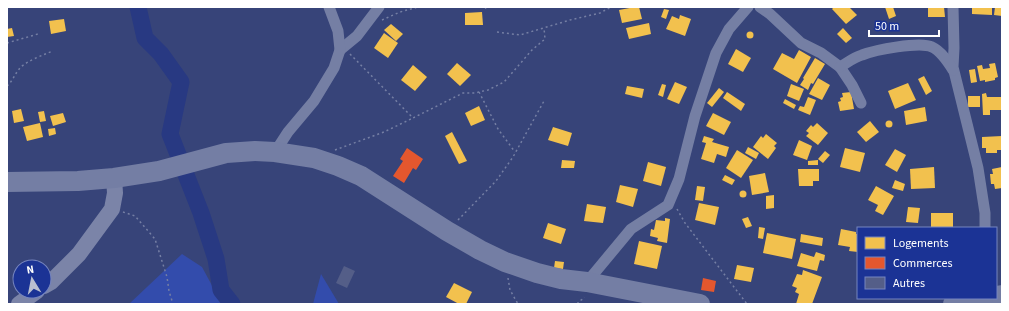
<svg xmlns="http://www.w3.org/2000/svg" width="1009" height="311" viewBox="0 0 1009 311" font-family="'Source Sans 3',sans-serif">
<rect width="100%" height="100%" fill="#374479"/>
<g fill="#334cac">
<polygon points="182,254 202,267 222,304 129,304"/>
<polygon points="321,274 339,304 313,304"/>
</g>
<g fill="#f2c14e">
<polygon points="635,7 639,7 642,19 622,23 619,10"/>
<polygon points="834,7 849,7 857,15 846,24 832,9"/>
<polygon points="885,7 893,7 896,16 889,19"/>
<polygon points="928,7 944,7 945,17 928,17"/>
<polygon points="972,7 992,7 992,15 972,14"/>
<polygon points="995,7 1002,7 1002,16 994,15"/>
<polygon points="664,9 669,10 666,19 661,17"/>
<polygon points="482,12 483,25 465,25 465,13"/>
<polygon points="680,15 691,19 685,36 666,29 672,16 679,19"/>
<polygon points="64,19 66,31 51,34 49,21"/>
<polygon points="649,23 651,34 629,39 626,28"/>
<polygon points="391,24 403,34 396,41 384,30"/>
<polygon points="12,28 14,36 7,37 7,29"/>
<polygon points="843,28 852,38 846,43 837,34"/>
<circle cx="750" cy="35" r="3.5"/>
<polygon points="384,33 398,43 388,58 374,48"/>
<polygon points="736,49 751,58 743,72 728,64"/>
<polygon points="799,50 811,57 797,83 773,69 782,53 794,59"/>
<polygon points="815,58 825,64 813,84 811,83 808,90 800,85 804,79 803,78"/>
<polygon points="457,63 471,75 460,86 447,74"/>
<polygon points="995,63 998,77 995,78 995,80 985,82 985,80 980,81 977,66 982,65 983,69 990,68 989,64"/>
<polygon points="413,65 427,77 415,91 401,80"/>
<polygon points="975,69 977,82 971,83 969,70"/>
<polygon points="924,76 932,91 926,95 918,79"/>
<polygon points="818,78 830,85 822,100 809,94"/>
<polygon points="675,82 687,87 679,104 667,99"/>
<polygon points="908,83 916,100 895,109 888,91"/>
<polygon points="662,84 666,85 663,97 658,95"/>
<polygon points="791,84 804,89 799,101 787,96"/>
<polygon points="627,86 644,89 642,98 625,94"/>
<polygon points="719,88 724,92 712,107 707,103"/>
<polygon points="727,92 745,104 741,111 723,98"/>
<polygon points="851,92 854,109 840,111 838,102 841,101 840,98 843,97 842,93"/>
<polygon points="986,93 987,97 1001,97 1002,110 990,110 990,115 983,115 982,94"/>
<rect x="968" y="96" width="12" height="11"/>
<polygon points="808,97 816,100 810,115 798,110 800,106 804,107"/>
<polygon points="785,99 796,105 794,109 783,103"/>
<polygon points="479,106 485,120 471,126 465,113"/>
<polygon points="925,107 927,121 906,125 904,111"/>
<polygon points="21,109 24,121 14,123 12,111"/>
<polygon points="44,111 46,121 40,122 38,112"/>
<polygon points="63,113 66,122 53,126 50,116"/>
<polygon points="713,113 731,122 724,135 706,126"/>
<circle cx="889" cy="124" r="3.5"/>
<polygon points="870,121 879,132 866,142 857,132"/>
<polygon points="40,123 43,137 27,141 23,127"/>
<polygon points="817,123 828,133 818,145 806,136 809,133 806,131 811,125 813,127"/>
<polygon points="553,127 572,133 568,146 548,140"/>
<polygon points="55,128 56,134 49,136 48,129"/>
<polygon points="452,132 467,161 459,164 445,136"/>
<polygon points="766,134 777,143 774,146 776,148 768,159 753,147 761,136 763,138"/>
<polygon points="704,136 714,139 712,142 729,147 726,157 717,154 714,163 701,159 706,143 702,142"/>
<polygon points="1002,136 1002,150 997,150 997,153 986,153 986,148 982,148 982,137"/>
<polygon points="799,140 812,146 807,160 793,155"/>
<polygon points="748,147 759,153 756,159 745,153"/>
<polygon points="845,148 865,153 860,172 840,167"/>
<polygon points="895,149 906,155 897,172 885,165"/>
<polygon points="737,150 753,160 741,178 726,168"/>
<polygon points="825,151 830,155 823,163 818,159"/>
<polygon points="562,160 575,161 574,168 561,168"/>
<polygon points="818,160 818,165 808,165 808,161"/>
<polygon points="648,162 666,167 661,186 643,181"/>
<polygon points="934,167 935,188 911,189 910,169"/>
<polygon points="1002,167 1002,188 995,189 994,184 991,184 990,174 993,174 992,169"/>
<polygon points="798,169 819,169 819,181 813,181 813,186 799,186"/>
<polygon points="765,173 769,192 752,195 749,176"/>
<polygon points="725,175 735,180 732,185 722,180"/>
<polygon points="895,180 905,184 903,191 892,188"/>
<polygon points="620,185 638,189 633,207 616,202"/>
<polygon points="697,186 705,187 703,201 695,200"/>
<polygon points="876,186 894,196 883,215 875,211 878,205 868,200"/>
<circle cx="743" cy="194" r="3.5"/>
<polygon points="774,195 774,208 766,209 766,196"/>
<polygon points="699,203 719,207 715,225 695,220"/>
<polygon points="587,204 606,207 603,223 584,221"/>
<polygon points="908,207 920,208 918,223 906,222"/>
<rect x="931" y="213" width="22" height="15"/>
<polygon points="748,217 752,226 746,228 742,219"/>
<polygon points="665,218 670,219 667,243 657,241 658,238 650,236 651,229 654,230 656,220 665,221"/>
<polygon points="548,223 566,229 561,244 543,238"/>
<polygon points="759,227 765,228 763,239 758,238"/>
<polygon points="841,229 856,232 856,234 858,234 858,252 849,251 850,247 838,245"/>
<polygon points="767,233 796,239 792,259 763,253"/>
<polygon points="801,234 823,238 822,246 800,242"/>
<polygon points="639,241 662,246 657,269 634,264"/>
<polygon points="816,252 825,255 824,261 820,260 817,271 797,266 801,253 814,257"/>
<polygon points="555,261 564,262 563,269 554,268"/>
<polygon points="737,265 754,268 751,282 734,279"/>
<polygon points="803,270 822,277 812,304 796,304 799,294 795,292 797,288 792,286 797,274 802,275"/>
<polygon points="454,283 472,292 466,304 459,304 446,297"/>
</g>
<g fill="#e4572e">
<polygon points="407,148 423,159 416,170 413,168 404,183 393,176 403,161 400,159"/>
<polygon points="703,278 716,281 714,292 701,290"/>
</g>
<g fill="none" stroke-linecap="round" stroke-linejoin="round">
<polyline stroke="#283982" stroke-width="17" points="138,7 145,38 161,54 181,82 170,134 201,213 216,259 221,290 232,304"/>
</g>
<polygon fill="#545e88" points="344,266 355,271 347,288 336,283"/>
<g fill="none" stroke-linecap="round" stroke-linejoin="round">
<g stroke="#757fa4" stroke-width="1.5" stroke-dasharray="2 3" stroke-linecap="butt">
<polyline points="485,7 486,9"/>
<polyline points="382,20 400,12 418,7"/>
<polyline points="497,32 520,35 570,20 600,13 611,7"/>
<polyline points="7,43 38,34"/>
<polyline points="350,54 413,118 463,93 475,93 479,92 488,90 504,82 532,50 545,39 544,28"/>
<path d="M7,86C13,81 15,73 21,67C27,61 45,54 53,51"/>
<polyline points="479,92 498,129 515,152"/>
<polyline points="335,150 384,132 413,118"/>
<polyline points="677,209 685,223 747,304"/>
<polyline points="123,212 135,216 155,239 167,277 169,291 173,304"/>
<polyline points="458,220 496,181 513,157 544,101"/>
<polyline points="508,278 510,290 518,304"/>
<polyline points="578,304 578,302 583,299 584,297"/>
</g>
<g stroke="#757fa4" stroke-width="11">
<polyline points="760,7 770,14 801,43 821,53 840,67 852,85 861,103"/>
<polyline points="953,7 954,48 953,67 978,168 985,213 985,228"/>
<polyline points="340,50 357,36 379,7"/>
<path d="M840,67C847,63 854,57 862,55C875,50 920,41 932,47C941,51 948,62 953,70"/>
<polyline points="275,152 288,132 314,101 334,68 340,50 338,31 329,7"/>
<polyline points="587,282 631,229 668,205 679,179 695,116 716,53 729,29 748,7"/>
</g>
<g stroke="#7b84a8" stroke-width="16">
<polyline points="44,286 51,282 79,254 112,209 115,193 114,178"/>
<polyline points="19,304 37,291"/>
</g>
<g stroke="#747ea4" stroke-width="20">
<polyline points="7,182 78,181 114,178 159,171 226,153 255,151 275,152 314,158 338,166 361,176 447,231 480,250 505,262 537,273 561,279 587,282 700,304"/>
<polyline points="996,296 1002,295"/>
<polyline points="953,304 983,298"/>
</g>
</g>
<rect width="1009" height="311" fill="none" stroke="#ffffff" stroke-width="16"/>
<rect x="857" y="227" width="140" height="72" fill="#1b3395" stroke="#7685bf"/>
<rect x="865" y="237" width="20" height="12" fill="#f2c14e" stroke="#7685bf"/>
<text x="893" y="247" font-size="12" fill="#ffffff">Logements</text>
<rect x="865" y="257" width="20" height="12" fill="#e4572e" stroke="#7685bf"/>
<text x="893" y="267" font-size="12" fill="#ffffff">Commerces</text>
<rect x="865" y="277" width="20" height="12" fill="#545e88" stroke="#7685bf"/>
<text x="893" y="287" font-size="12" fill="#ffffff">Autres</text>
<g transform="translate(32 279) rotate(350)"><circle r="19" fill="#1b3395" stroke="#7685bf"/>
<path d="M0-3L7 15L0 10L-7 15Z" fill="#b9bed0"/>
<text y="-6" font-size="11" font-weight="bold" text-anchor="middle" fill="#ffffff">N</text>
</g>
<path d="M869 30v6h70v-6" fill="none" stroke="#ffffff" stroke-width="2"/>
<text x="875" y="30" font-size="12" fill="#ffffff" stroke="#1b3395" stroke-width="3" paint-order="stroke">50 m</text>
</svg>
